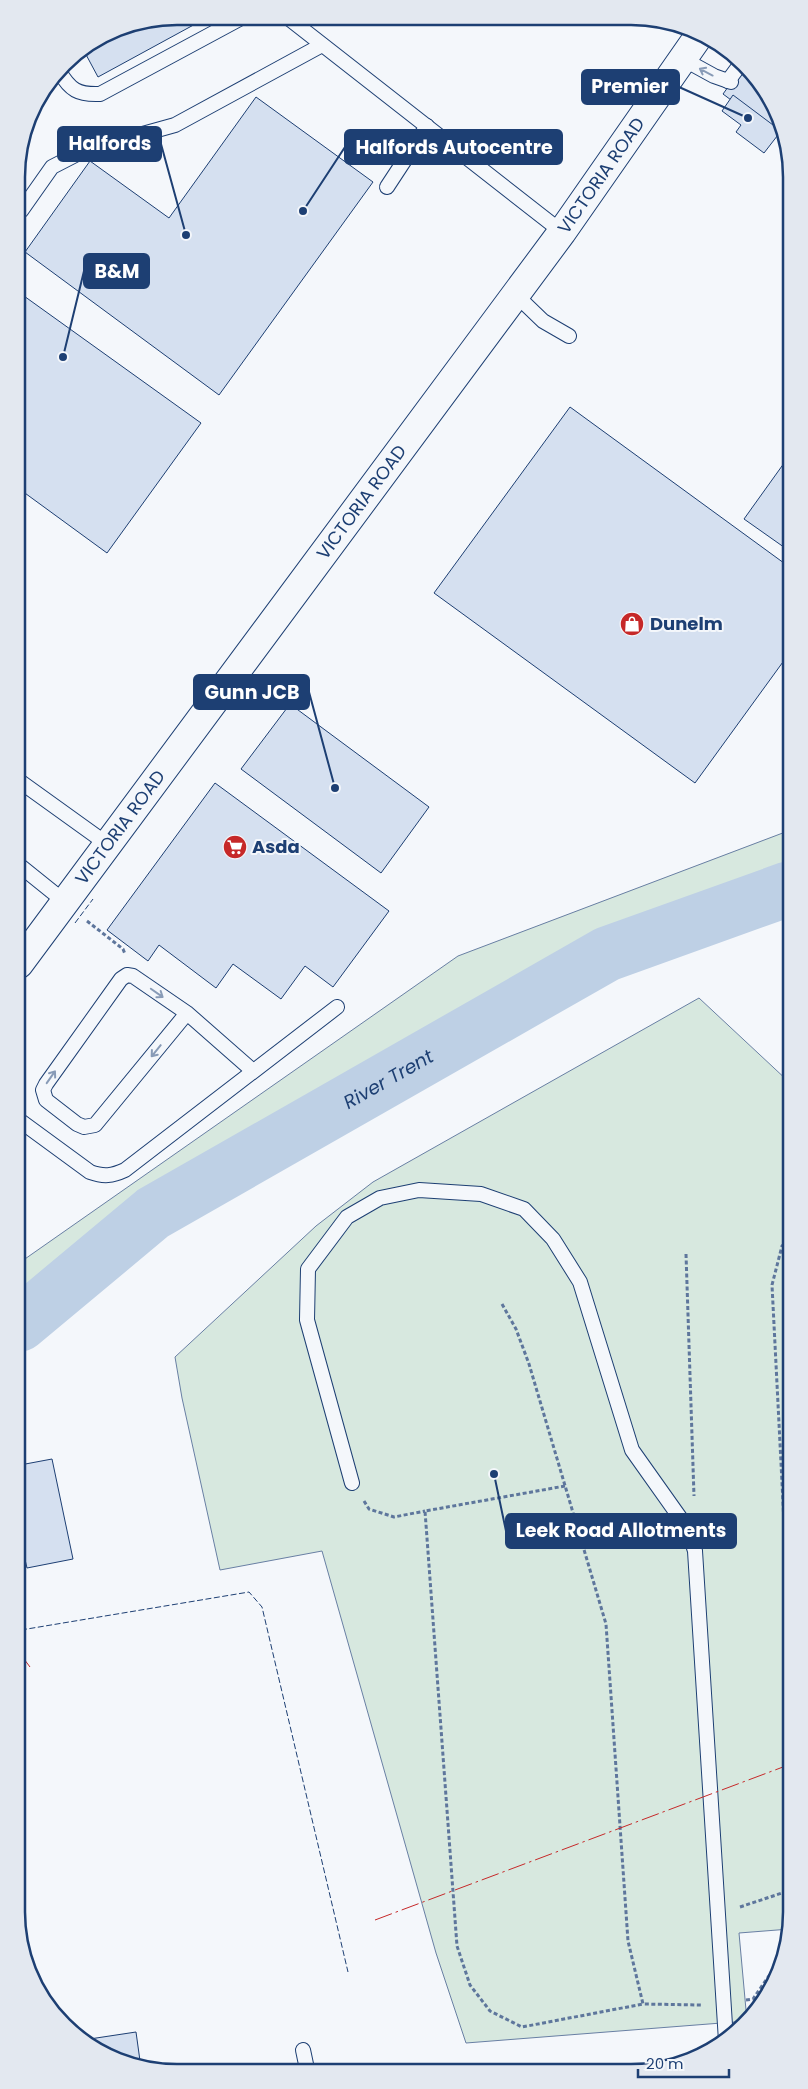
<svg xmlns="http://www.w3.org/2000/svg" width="808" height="2089" viewBox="0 0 808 2089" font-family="Poppins,sans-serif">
<rect width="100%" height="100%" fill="#f4f7fb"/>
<g fill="#d7e8df" stroke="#687fa3">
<polygon points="788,831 788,867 588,945 468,1005 160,1196 100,1240 20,1304 20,1264 22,1261 458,956"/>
<polygon points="699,998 789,1082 791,1923 790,1929 739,1933 747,2021 466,2043 436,1953 322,1551 220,1570 182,1398 175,1357 316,1226 373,1182"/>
</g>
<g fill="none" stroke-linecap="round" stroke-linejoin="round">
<path stroke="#bed0e5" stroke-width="55" id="s1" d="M20,1324L153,1213L607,954L788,889"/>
</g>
<g fill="#d5e0f0" stroke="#1d3f73">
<polygon points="177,16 210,16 98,77 83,49 116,28"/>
<polygon points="744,65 770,96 783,127 778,135 723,94"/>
<polygon points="733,95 781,131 764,153 736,132 741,125 722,111"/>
<polygon points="256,97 373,182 219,395 25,252 90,161 169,218"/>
<polygon points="17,291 201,423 107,553 18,488"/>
<polygon points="570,407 788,566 788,655 695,783 434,593"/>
<polygon points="787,459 788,550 744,519"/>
<polygon points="290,704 429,807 381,873 241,769"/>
<polygon points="215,783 389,911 333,987 305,966 281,999 233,964 216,988 159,945 148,961 107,930"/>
<polygon points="52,1459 73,1559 27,1568 20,1538 20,1465"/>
<polygon points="136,2032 141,2068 105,2056 83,2040"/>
</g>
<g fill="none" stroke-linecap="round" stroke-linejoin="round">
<g stroke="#1d3f73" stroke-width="16">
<g id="service">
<polyline points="287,17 562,232"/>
<polyline points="683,59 714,76 731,82"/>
<path d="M59,71C70,90 78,95 100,94L243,17"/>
<polyline points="728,81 742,62"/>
<polyline points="387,187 427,126"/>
<polyline points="21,211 52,167 85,150 175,125 322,45"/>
<polyline points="515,294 543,321 569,336"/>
<polyline points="18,780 107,844"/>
<polyline points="19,865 65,902"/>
<polyline points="187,1013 95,1125 84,1127 77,1124 46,1100 43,1090 46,1084 121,979 127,975 133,976 187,1013 253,1071"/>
<path d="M19,1120L90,1172C104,1177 112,1176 125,1170L337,1007"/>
<polyline points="352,1483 307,1320 308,1269 347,1217 380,1198 419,1190 481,1194 524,1209 553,1239 580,1282 632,1450 688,1529 695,1551 726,2041"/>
<polyline points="303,2050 307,2069"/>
</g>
</g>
<g stroke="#1d3f73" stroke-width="30">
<g id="primary">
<path id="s2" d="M19,964L562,232L698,37"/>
</g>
</g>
<g stroke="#5e769c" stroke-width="3" stroke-dasharray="4 2.5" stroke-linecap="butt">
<polyline points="87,921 123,949 125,954"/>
<polyline points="789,1240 782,1246 772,1285 791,1661"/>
<polyline points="686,1254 694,1496"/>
<polyline points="502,1304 516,1329 529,1364 606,1624 628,1941 643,2004 701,2005"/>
<polyline points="565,1486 425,1511 457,1946 470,1985 490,2011 522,2027 643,2004"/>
<polyline points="364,1501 369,1509 394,1517 425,1511"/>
<polyline points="740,1907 791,1890"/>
<polyline points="746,2000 753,1999 775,1967 781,1966"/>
</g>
<use href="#service" stroke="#f4f7fb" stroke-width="14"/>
<use href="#primary" stroke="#f4f7fb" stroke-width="28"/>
<g stroke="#1d3f73" stroke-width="1" stroke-dasharray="6 2.5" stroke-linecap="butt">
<polyline points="75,923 93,899"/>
<polyline points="21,1630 249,1592 262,1607 348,1972"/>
</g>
<g stroke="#c62828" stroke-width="1" stroke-dasharray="18 4 2.5 4" stroke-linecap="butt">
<polyline points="21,1655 30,1667"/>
<polyline points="375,1920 791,1764"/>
</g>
</g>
<defs><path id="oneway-shaft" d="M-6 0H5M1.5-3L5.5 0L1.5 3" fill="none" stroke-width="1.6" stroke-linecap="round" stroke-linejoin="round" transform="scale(1.25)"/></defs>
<g stroke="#889bb7">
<use href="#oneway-shaft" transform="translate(706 72) rotate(-152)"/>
<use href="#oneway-shaft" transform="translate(157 993) rotate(35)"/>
<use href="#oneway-shaft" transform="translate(156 1051) rotate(129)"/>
<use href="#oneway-shaft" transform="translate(51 1077) rotate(-55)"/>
</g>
<defs>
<g id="shop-disc" transform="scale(1.25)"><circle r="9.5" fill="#c62828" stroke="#f4f7fb"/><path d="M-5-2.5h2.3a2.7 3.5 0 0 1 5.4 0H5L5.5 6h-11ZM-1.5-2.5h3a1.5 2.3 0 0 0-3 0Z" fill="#fff"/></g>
<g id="supermarket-disc" transform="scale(1.25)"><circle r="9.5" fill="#c62828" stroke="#f4f7fb"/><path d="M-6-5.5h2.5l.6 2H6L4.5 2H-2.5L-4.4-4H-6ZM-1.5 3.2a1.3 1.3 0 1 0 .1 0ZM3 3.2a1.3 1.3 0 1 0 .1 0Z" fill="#fff"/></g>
</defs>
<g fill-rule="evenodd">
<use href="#shop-disc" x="632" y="624"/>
<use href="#supermarket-disc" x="235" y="847"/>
</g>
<g text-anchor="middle" stroke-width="4" stroke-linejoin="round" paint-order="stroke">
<g font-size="18" fill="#1d3f73" stroke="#f4f7fb">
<text dy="6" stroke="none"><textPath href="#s2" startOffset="980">VICTORIA ROAD</textPath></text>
<text dy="6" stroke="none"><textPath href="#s2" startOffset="575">VICTORIA ROAD</textPath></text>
<text dy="6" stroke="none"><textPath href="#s2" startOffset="170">VICTORIA ROAD</textPath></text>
</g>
<g font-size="18" font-weight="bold" fill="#1d3f73" stroke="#f4f7fb" text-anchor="start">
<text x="650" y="630">Dunelm</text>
<text x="252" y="853">Asda</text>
</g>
<g font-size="19" font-style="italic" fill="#1d3f73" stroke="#f4f7fb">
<text dy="7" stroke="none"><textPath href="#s1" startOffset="444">River Trent</textPath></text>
</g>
</g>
<path d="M0 0H808V2089H0ZM177 25H631A152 152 0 0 1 783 177V1912A152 152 0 0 1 631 2064H177A152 152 0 0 1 25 1912V177A152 152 0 0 1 177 25Z" fill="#e3e8f0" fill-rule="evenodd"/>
<path fill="none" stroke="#1d3f73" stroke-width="2.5" d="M177 25H631A152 152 0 0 1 783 177V1912A152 152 0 0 1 631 2064H177A152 152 0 0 1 25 1912V177A152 152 0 0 1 177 25Z"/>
<path fill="none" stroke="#1d3f73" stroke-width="2" d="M748 118L679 87M186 235L161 144M303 211L345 147M63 357L84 271M335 788L309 692M494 1474L506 1531"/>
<g fill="#1d3f73" stroke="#f4f7fb" stroke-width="2">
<circle cx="748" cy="118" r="5"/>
<circle cx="186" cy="235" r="5"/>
<circle cx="303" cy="211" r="5"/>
<circle cx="63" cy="357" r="5"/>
<circle cx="335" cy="788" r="5"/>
<circle cx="494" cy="1474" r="5"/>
</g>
<g fill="#1d3f73" stroke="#1d3f73" stroke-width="2">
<rect x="582" y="70" width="97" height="34" rx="5"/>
<rect x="58" y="127" width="103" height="34" rx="5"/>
<rect x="345" y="130" width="217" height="34" rx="5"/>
<rect x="84" y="254" width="65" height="34" rx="5"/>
<rect x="194" y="675" width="115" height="34" rx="5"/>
<rect x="506" y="1514" width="230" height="34" rx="5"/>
</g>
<g font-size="19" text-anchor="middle" font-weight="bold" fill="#fff">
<text x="630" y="93">Premier</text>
<text x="110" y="150">Halfords</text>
<text x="454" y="154">Halfords Autocentre</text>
<text x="117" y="278">B&amp;M</text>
<text x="252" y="699">Gunn JCB</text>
<text x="621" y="1537">Leek Road Allotments</text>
</g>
<path d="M638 2069v8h91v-8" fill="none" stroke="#1d3f73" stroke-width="2.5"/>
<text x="646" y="2069" font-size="15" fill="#1d3f73" stroke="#f4f7fb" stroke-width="4" paint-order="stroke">20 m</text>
</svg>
